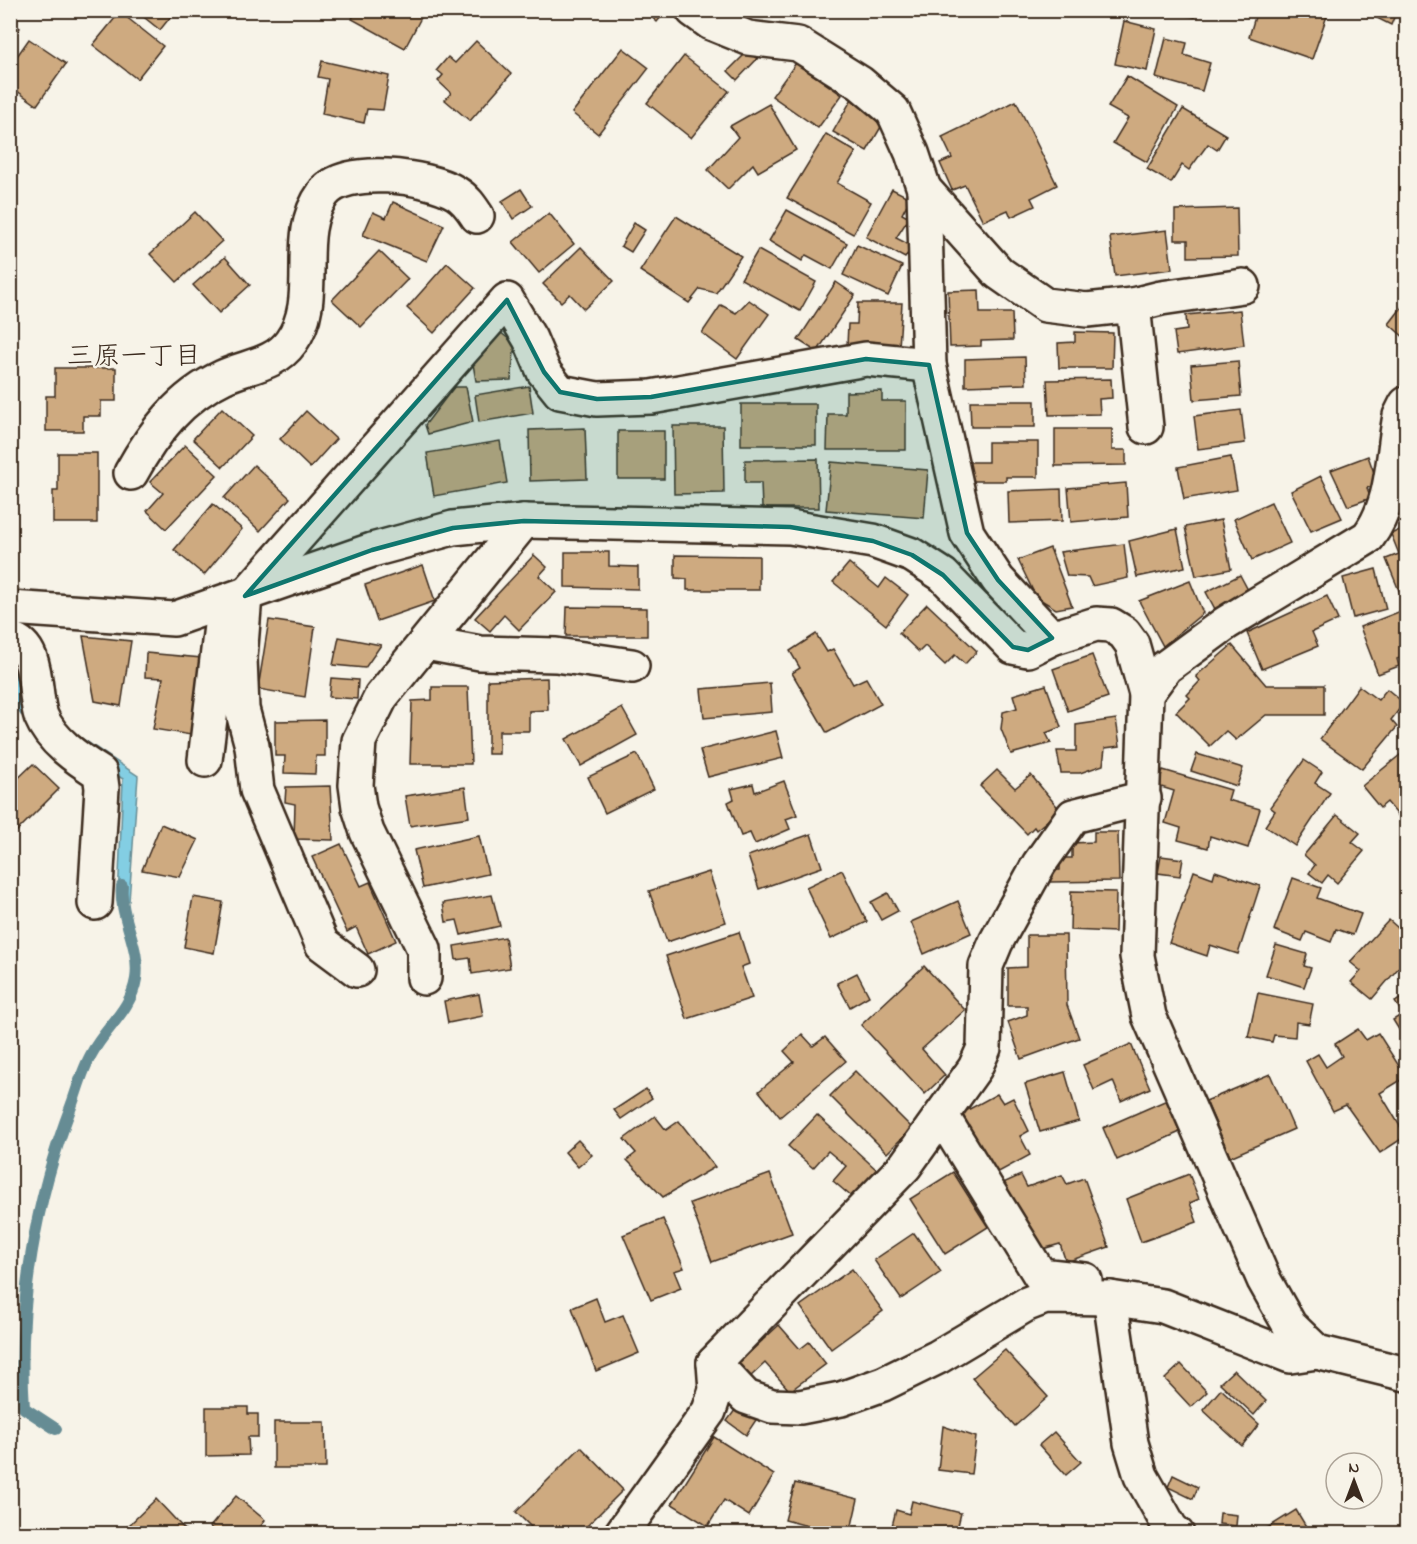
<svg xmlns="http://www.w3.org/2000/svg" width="1417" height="1544" viewBox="0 0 1417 1544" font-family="'Indie Flower','Klee One',sans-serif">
<rect width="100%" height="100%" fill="#f7f3e8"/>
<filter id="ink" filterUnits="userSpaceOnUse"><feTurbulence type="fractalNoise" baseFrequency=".0167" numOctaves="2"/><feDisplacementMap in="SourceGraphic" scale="12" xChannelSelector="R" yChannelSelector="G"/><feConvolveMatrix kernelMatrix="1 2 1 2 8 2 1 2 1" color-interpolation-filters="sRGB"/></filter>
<g filter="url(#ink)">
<polygon fill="#83cee3" stroke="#668c94" stroke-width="1.5" points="10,649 31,704 138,776 129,901 118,900 123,779 21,715 11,700"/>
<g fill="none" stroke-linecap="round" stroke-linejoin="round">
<path stroke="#668c94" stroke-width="12" d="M56,1429L24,1408C17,1305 35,1200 72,1104C78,1087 83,1068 92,1053C106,1027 131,1010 136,979C141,946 119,918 122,886"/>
</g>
<g fill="#ceaa80" stroke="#3b2a1e" stroke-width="1.5">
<polygon points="135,10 176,10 160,30"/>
<polygon points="356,10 425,10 405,48 352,19"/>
<polygon points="644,10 667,10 657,22"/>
<polygon points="1176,10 1196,10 1195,17 1175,13"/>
<polygon points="1257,10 1329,10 1312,59 1249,37"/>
<polygon points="1361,10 1397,10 1391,25"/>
<polygon points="120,12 163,46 137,79 93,45"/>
<polygon points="1124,21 1156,29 1147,71 1115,64"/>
<polygon points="10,22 20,28 10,41"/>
<polygon points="1166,38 1187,43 1184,55 1210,63 1202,91 1156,78"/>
<polygon points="29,39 66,64 37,105 10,86 10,66"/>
<polygon points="476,41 511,74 470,121 445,100 451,93 438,81 443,75 437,70 448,57 455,63"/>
<polygon points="623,48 649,68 598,134 572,113"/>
<polygon points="749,50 758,58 737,80 728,71"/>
<polygon points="684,56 729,91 691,138 647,103"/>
<polygon points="322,61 389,76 383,110 367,109 364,123 322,114 328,79 318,77"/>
<polygon points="796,63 842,95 818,128 772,96"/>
<polygon points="1127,76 1178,107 1147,162 1113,143 1128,118 1108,107"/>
<polygon points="853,97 871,112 881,127 867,151 833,132"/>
<polygon points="1016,101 1057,185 1031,198 1035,206 1011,217 1008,210 983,221 965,185 952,190 940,163 952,158 942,137"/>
<polygon points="769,104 796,150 758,172 753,164 728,189 708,170 738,137 730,126"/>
<polygon points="1183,109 1226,135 1217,150 1208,144 1189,170 1182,165 1171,183 1147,169"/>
<polygon points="826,134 856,152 837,183 871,202 853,234 787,198"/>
<polygon points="521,189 532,206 513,219 502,201"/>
<polygon points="892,189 910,198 902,214 909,218 896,238 912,246 905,258 866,237"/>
<polygon points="393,202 444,225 427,261 363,235 373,212 386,218"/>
<polygon points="1237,208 1238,256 1188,257 1188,240 1175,240 1175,210"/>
<polygon points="787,210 847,243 832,269 806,255 802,261 769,241"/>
<polygon points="195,212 222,241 177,282 150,254"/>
<polygon points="549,213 574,244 539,273 513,242"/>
<polygon points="676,216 741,256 716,293 700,289 689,303 640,271"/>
<polygon points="634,223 645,230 631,252 621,246"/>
<polygon points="1167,230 1172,269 1115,276 1110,237"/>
<polygon points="857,245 902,266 888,296 843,275"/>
<polygon points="581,247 614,281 584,309 570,294 561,302 543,284"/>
<polygon points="758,250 816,282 800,311 741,279"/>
<polygon points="379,251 408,279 361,327 332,300"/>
<polygon points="225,257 250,285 219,313 193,285"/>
<polygon points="447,263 475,288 434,333 407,308"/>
<polygon points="836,282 855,295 817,352 798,340"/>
<polygon points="979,290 980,313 1012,313 1013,340 981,341 981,346 950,347 948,291"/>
<polygon points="749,300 769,314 737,359 702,333 721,305 736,313"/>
<polygon points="1406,302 1406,339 1389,324"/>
<polygon points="858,303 902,303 899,347 847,346 848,324 857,324"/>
<polygon points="1240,310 1244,345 1177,354 1174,332 1187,330 1186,315"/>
<polygon points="500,332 515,344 511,380 476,381 473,364"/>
<polygon points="1075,332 1113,333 1112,368 1059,368 1058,343 1075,342"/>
<polygon points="1025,357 1026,384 965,386 965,359"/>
<polygon points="1238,361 1241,396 1194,400 1191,365"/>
<polygon points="55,368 116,368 116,401 101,401 101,416 83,416 83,431 46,431 46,396 55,396"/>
<polygon points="1111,379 1112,398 1099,399 1100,414 1049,415 1047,380"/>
<polygon points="529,386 533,413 479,422 475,395"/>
<polygon points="454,387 466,387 473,422 428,434 425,425"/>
<polygon points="882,391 882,401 906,401 906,450 827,450 828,414 846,414 846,392"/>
<polygon points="970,401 1035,401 1035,427 971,427"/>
<rect x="741" y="404" width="75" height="41"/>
<polygon points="222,408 252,436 223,467 193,439"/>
<polygon points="1241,410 1245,443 1198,449 1194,416"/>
<polygon points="306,411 336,439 310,468 280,439"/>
<polygon points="673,426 723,426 724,493 674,494"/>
<polygon points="585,428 587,479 530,481 529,430"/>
<polygon points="1055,429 1112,429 1112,450 1126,450 1126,465 1055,466"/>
<rect x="618" y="431" width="46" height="48"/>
<polygon points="500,441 507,483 434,496 427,453"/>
<polygon points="988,442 1038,442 1038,477 1006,477 1006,481 966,481 966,462 988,462"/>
<polygon points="185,445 217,475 166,529 147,511 163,493 150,482"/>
<polygon points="58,453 97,453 97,523 53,523 53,491 58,491"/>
<polygon points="1368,456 1378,484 1367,488 1371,498 1348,506 1331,470"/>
<polygon points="1231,457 1237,490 1184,499 1178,467"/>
<polygon points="818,459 819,508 762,508 761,483 745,483 745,460"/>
<polygon points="831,462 928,470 924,518 826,510"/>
<polygon points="254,465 290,498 260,531 224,498"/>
<polygon points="1321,476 1342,518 1311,531 1291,491"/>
<polygon points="1126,483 1128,517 1071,522 1068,488"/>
<polygon points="1061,489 1062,521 1009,523 1008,491"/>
<polygon points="1271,502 1290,543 1252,560 1234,519"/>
<polygon points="213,504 242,529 204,575 174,550"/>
<polygon points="1406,514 1406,604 1405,605 1386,559 1399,554 1391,534 1402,529 1397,518"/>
<polygon points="1221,520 1231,569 1196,576 1185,527"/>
<polygon points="1177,529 1185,567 1137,577 1129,541"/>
<polygon points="1124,544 1128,578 1092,586 1088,577 1067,576 1060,552"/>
<polygon points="1050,548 1072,606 1056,609 1036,597 1018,560"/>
<polygon points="565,552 609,552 609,566 638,567 638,589 565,587"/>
<polygon points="534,555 547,567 539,576 556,592 519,630 504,615 490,631 475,618"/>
<polygon points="675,555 759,556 759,590 687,590 687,579 675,578"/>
<polygon points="849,563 879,588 886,578 908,595 886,625 833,582"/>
<polygon points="423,565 435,601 377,621 365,585"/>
<polygon points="1376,569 1386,609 1353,618 1343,578"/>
<polygon points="1240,575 1249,592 1215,609 1206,592"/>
<polygon points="1190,581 1203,613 1163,646 1139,601"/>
<polygon points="1327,596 1338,620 1312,632 1318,646 1262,669 1247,633"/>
<polygon points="927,604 977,651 965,664 955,655 945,665 925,646 919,652 899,633"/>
<polygon points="567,607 647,608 647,636 566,636"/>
<polygon points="1406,609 1406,656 1397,659 1399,666 1378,674 1360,627"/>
<polygon points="269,620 315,627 305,697 258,689"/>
<polygon points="816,634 827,652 833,649 853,684 866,678 881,704 827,733 792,673 800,668 790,651"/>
<polygon points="83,636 131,641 121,706 95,701"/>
<polygon points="339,637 381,645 365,668 333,665"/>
<polygon points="1232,645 1266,685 1324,685 1324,715 1266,715 1236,740 1226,731 1210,746 1176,712 1190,698 1187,695 1200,681 1196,676"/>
<polygon points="146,653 202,658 191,735 153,729 163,678 145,677"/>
<polygon points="1092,655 1108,697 1068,711 1053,669"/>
<polygon points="331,678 358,680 357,699 329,697"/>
<polygon points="547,678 548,710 529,711 529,731 499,731 499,754 488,754 488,680"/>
<polygon points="770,683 772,712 704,718 701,689"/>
<polygon points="1046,685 1061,727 1046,733 1051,743 1011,754 1001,729 1003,712 1017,708 1013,695"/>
<polygon points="1359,686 1378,700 1387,689 1404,703 1391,720 1397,727 1362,769 1320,739"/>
<polygon points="432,687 468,687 471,764 410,764 412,701 432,700"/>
<polygon points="622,708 637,735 581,766 566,739"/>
<polygon points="1116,719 1120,746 1105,748 1103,765 1080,773 1061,773 1057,751 1076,751 1076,725"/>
<polygon points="325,720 325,756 316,756 315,774 284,773 285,756 275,756 275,721"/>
<polygon points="776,731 783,758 708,777 700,750"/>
<polygon points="1406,750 1406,813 1401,819 1387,802 1380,808 1362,786"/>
<polygon points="637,754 654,789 605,813 588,777"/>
<polygon points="1197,754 1243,768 1237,786 1191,771"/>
<polygon points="1304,760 1322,772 1315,783 1330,793 1295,846 1265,826 1275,811 1270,807"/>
<polygon points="33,764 59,789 15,833 10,829 10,786"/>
<polygon points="997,770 1015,788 1031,775 1060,810 1036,830 1034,827 1027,834 980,786"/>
<polygon points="1163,770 1231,790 1228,800 1260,809 1248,848 1210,836 1208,848 1178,840 1181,828 1165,823 1174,791 1158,786"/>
<polygon points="784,781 797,815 786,819 790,829 755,844 750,833 741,836 728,802 734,799 731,789 753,784 755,792"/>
<polygon points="330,786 333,840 294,839 295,804 285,802 286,787"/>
<polygon points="465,787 469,817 410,826 405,796"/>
<polygon points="1337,815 1360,833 1352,842 1364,851 1337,883 1328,875 1322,883 1309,873 1315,865 1304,855"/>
<polygon points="161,824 198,840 180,877 142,870"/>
<polygon points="1094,832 1118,832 1119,881 1050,882 1050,870 1060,870 1060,858 1072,858 1072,843 1094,842"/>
<polygon points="811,834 822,867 759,889 748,856"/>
<polygon points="479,836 488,874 423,888 414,850"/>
<polygon points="341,844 361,886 370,882 396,941 368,954 356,927 347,932 312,857"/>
<polygon points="1161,856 1183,859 1180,876 1158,873"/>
<polygon points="842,870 867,922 831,939 806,887"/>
<polygon points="1194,871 1213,878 1215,871 1260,886 1238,954 1210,945 1207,956 1169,943"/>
<polygon points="709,872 726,922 667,942 649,891"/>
<polygon points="1293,878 1321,888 1317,898 1361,914 1353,935 1336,929 1331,942 1306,932 1302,941 1274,930"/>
<polygon points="1071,891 1116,892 1115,932 1070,930"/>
<polygon points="888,893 898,911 881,920 871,902"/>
<polygon points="492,895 500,926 461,935 457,920 446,922 443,903"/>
<polygon points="193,897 223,902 214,953 184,947"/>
<polygon points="958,901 971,933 924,954 911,922"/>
<polygon points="1389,920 1406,935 1406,959 1372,999 1351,982 1361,971 1350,962"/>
<polygon points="739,932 749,964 741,967 752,998 687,1019 666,956"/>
<polygon points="1027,935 1066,935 1067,1005 1079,1038 1021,1059 1008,1022 1027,1015 1027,1006 1008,1006 1008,968 1027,967"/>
<polygon points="505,937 510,968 472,974 470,958 456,960 454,946"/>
<polygon points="1276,945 1307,954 1304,966 1311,968 1304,987 1266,975"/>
<polygon points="924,966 965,1010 922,1049 945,1075 925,1094 861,1025"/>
<polygon points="857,973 869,996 850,1007 837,983"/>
<polygon points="1258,993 1313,1004 1309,1024 1296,1022 1295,1037 1274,1035 1272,1042 1248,1037"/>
<polygon points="479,994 483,1016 448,1023 444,1001"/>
<polygon points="1406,995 1406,1041 1393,1020 1403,1014 1395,1002"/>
<polygon points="1358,1029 1366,1040 1378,1033 1406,1077 1380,1093 1406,1136 1380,1153 1346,1105 1333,1111 1306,1061 1318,1054 1326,1067 1342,1056 1335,1044"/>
<polygon points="802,1034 813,1046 825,1037 846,1061 780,1117 759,1091 794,1062 784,1051"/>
<polygon points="1131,1044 1150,1088 1121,1101 1113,1081 1094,1090 1083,1065"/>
<polygon points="855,1071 912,1128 887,1153 830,1096"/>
<polygon points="1065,1072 1079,1121 1040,1132 1025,1084"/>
<polygon points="1270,1074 1294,1129 1230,1157 1206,1101"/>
<polygon points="646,1089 652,1098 621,1119 614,1110"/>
<polygon points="997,1094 1003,1103 1013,1098 1029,1131 1020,1136 1030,1155 995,1174 962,1113"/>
<polygon points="1167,1100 1180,1132 1117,1160 1103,1128"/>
<polygon points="817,1115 877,1170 853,1198 833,1181 846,1166 828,1151 813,1168 788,1146"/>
<polygon points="655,1116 666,1130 679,1121 715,1167 663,1197 627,1160 636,1153 624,1139"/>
<polygon points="578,1140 592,1155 578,1167 565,1152"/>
<polygon points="953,1172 988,1227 945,1254 910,1199"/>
<polygon points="770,1174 792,1233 712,1262 690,1203"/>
<polygon points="1189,1174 1199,1199 1190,1203 1197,1222 1141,1242 1126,1199"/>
<polygon points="1021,1175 1027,1187 1062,1175 1067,1184 1084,1178 1109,1247 1066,1262 1060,1244 1039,1250 1001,1184"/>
<polygon points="663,1219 684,1268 674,1271 681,1288 651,1300 623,1235"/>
<polygon points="914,1233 941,1272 901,1299 874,1260"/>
<polygon points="852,1269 883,1311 831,1349 800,1306"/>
<polygon points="1406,1287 1406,1303 1399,1299"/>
<polygon points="596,1298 605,1322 623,1315 639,1353 596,1371 572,1308"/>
<polygon points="779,1325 800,1349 809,1342 826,1364 790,1391 765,1363 749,1378 736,1365"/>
<polygon points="1005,1350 1048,1397 1015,1426 972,1378"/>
<polygon points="1181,1364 1207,1392 1191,1407 1165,1379"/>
<polygon points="1234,1370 1266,1401 1254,1415 1220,1383"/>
<polygon points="1221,1389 1259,1424 1242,1446 1203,1410"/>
<polygon points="738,1406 756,1420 746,1435 727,1421"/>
<polygon points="206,1407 248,1407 248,1414 258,1414 258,1437 248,1437 249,1455 206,1456"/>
<polygon points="274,1422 325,1422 326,1468 274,1468"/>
<polygon points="943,1426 976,1437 971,1474 938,1470"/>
<polygon points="1054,1432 1081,1462 1066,1475 1039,1445"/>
<polygon points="714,1437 774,1475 749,1516 724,1500 708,1526 672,1504"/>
<polygon points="581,1447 623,1490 579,1534 538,1534 516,1512"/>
<polygon points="1173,1475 1198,1487 1193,1499 1168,1487"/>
<polygon points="795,1483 858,1499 850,1534 818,1534 819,1529 785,1520"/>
<polygon points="236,1496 265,1520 256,1534 218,1534 210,1527"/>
<polygon points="156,1499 189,1534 134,1534 127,1527"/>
<polygon points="912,1501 961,1513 956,1534 890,1534 896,1510 909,1514"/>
<polygon points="1296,1510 1307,1528 1299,1534 1259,1533"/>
<polygon points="1220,1513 1237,1515 1236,1526 1219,1524"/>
</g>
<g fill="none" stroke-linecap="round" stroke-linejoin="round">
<g stroke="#3b2a1e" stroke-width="38">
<g id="minor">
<polyline points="693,10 711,23 748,38 798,44 860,83 893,111 912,153 924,189 929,365 967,533 998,580 1052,638"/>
<polyline points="924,189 999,273 1045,305 1087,310 1133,305 1146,427"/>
<polyline points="1133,305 1161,298 1243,286"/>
<path d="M131,473C153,433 180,397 223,377C246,366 275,365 291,342C323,298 291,237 323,194C345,164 428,176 456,193C466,199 471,207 477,216"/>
<polyline points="10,608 174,619 372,550 453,528 524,521 790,527 873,541 912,555 943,575 1013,647 1028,650 1052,638 1096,624 1111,625 1124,633 1132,644 1146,694 1137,956 1149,1016 1264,1280 1290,1326 1317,1352 1406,1374"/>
<path d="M10,639C40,646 33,693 41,716C51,741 78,759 100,773L102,788L95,903"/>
<polyline points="426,643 480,653 556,655 632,666"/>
<path d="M1146,694L1166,667L1226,623L1368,537C1394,503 1392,457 1400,416L1406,404"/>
<polyline points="205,760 222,617"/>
<polyline points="357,970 322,944 257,790 252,746 242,709 240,658 245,596 507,300 530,339 544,372 560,392 597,399 651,397 866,359 929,365"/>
<polyline points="424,978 424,949 367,832 359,807 356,785 359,741 381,697 524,521"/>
<polyline points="942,1116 1040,1275 1085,1280"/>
<polyline points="1110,1298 1131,1443 1141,1476 1171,1529 1177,1534"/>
<polyline points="714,1363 746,1397 772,1406 800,1407 841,1399 883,1384 938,1357 1027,1304 1045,1297 1110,1298 1163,1306 1290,1356 1317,1352"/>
<polyline points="621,1534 709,1411 716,1390 714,1363 905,1166 975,1068 984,1048 986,966 996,942 1039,864 1073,816 1144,798"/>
</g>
</g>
<use href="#minor" stroke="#f7f3e8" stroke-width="33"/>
</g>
</g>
<path fill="#0f766e" fill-opacity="0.2" stroke="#0f766e" stroke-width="4.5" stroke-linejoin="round" d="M507,300L544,372L560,392L597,399L651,397L866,359L929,365L967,533L998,580L1052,638L1028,650L1013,647L943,575L912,555L873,541L790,527L524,521L453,528L372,550L245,596Z"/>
<g text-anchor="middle" stroke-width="5" stroke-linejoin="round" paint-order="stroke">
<g font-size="27" fill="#3b2a1e" stroke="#f7f3e8">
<text x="134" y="364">三原一丁目</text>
</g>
</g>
<rect width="1417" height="1544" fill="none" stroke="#f7f3e8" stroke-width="36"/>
<rect x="18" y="18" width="1381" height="1508" fill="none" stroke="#3b2a1e" stroke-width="2" filter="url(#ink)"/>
<g transform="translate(1354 1481)"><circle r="28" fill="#f7f3e8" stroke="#aca397" stroke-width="1.5"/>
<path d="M0-4.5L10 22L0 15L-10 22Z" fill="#3b2a1e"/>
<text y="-9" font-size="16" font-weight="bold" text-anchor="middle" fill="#3b2a1e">N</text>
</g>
</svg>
